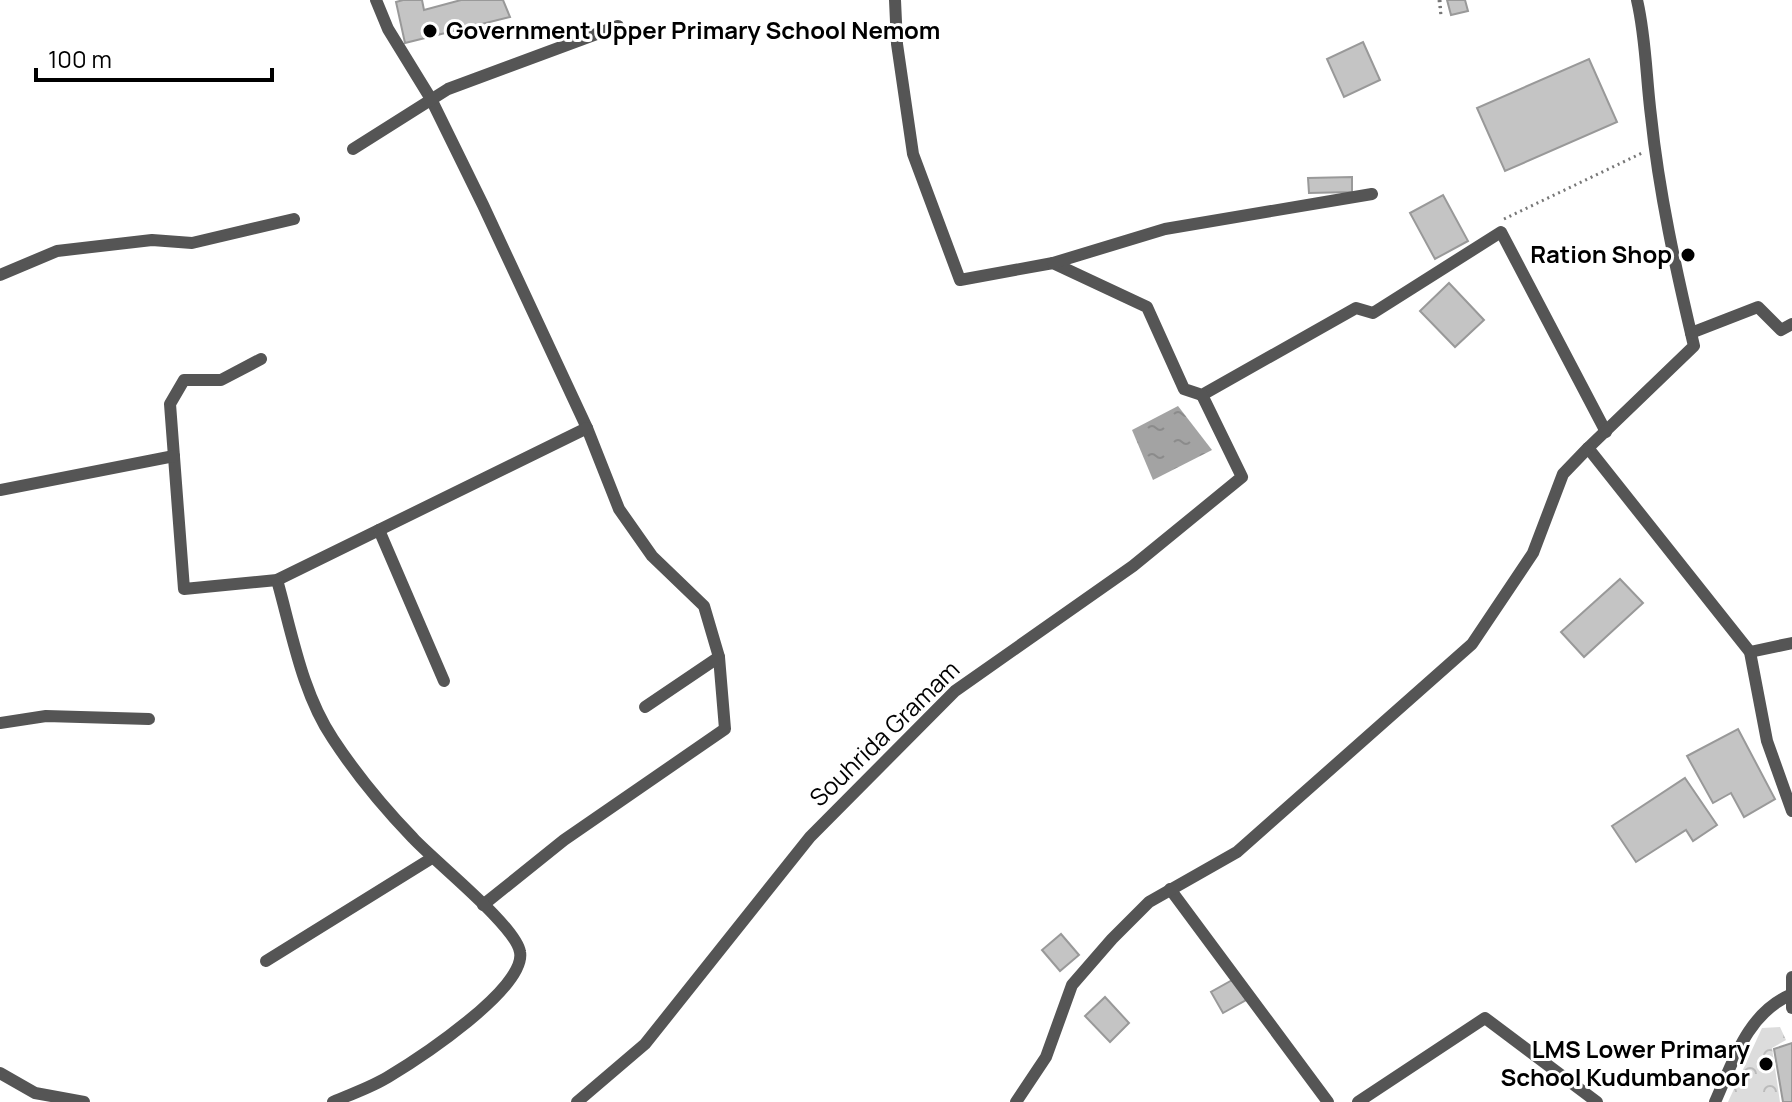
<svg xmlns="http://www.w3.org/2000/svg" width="1792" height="1102" viewBox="0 0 1792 1102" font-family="Manrope,sans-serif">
<defs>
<pattern id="park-crowns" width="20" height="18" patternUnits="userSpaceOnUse" patternTransform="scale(2)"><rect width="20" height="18" fill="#dcdcdc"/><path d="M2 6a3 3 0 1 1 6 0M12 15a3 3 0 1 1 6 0" fill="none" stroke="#bbb"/></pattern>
<pattern id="water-ripples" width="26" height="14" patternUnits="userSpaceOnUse" patternTransform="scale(2)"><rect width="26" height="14" fill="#a3a3a3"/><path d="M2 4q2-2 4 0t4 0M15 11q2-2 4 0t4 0" fill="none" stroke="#8b8b8b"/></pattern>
</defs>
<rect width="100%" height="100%" fill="#fff"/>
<polygon fill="url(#park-crowns)" points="1780,1027 1786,1040 1772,1048 1780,1102 1728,1102 1762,1028"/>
<polygon fill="url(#water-ripples)" points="1178,406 1212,450 1153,480 1132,430"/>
<g fill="#c4c4c4" stroke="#999" stroke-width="2">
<polygon points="403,0 422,0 424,10 461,0 503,0 510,17 405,43 396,2"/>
<polygon points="1447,0 1465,0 1468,11 1451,15"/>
<polygon points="1363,42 1380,80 1344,97 1327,59"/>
<polygon points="1589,59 1617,122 1505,171 1477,108"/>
<polygon points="1352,177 1352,192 1309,193 1308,178"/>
<polygon points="1443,195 1468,241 1435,259 1410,213"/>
<polygon points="1449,283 1484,320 1455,347 1420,311"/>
<polygon points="1620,579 1643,603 1584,657 1561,632"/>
<polygon points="1738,729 1775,799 1744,817 1731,793 1713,803 1687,756"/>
<polygon points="1685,778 1717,825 1693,841 1686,830 1636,862 1612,826"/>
<polygon points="1061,934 1079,955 1060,971 1042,950"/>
<polygon points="1234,979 1246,1000 1223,1013 1211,992"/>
<polygon points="1105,997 1129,1023 1110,1042 1085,1016"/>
<polygon points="1792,1043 1792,1102 1783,1102 1774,1049"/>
</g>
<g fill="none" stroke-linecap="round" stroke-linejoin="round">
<g stroke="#777" stroke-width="3" stroke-dasharray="2 4" stroke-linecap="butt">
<polyline points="1439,0 1441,16 1440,0"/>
<polyline points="1504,219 1642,153"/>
</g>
<g stroke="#555" stroke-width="12">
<polyline points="376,0 388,29 431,99 483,205 587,428 619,509 652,556 704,606 719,657 725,729 564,840 483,905"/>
<polyline points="895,0 897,44 913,154 960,280 1053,263 1147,307 1184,389 1202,395 1356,308 1373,313 1501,232 1606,432"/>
<path d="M1637,0C1646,38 1646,77 1651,116C1659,193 1676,270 1694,346L1588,448L1750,652L1767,741L1792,811"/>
<polyline points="353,149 448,89 618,26"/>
<polyline points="1053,263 1165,229 1372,194"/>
<polyline points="0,275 57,251 152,240 192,243 294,219"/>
<polyline points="1691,333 1758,307 1781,330 1792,324"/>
<polyline points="261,359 221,380 184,380 170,404 184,589 277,580 587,428"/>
<polyline points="0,490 174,456"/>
<polyline points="379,530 444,681"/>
<path d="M277,580C292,633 302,693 333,739C356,774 384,808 413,838C434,861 516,926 520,952C527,988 418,1059 388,1077C372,1087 351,1094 333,1102"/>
<polyline points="1750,652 1792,643"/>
<polyline points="645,707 719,657"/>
<polyline points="0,723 46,716 149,719"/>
<polyline points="1170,889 1328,1102"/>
<polyline points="266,961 432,858"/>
<polyline points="1792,977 1792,1008"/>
<polyline points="0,1073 35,1093 84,1102"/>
<polyline points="577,1102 645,1044 810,837 955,691 1133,566 1242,477 1202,395"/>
<polyline points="1016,1102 1046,1057 1072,985 1112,939 1149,902 1237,852 1472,644 1533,553 1563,474 1588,448"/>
<polyline points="1358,1102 1485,1018 1597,1102"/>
<path d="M1715,1102C1733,1062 1747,1014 1790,995"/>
</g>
</g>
<g fill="#000" stroke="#fff" stroke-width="3">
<circle cx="430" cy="31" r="8"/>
<circle cx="1688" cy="255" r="8"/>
<circle cx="1766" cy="1064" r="8"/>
</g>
<g text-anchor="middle" stroke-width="6" stroke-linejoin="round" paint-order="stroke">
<g font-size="24" font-weight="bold" fill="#000" stroke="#fff" text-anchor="end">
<text x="446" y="39" text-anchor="start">Government Upper Primary School Nemom</text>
<text x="1672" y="263">Ration Shop</text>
<text x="1750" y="1058">LMS Lower Primary<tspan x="1750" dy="28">School Kudumbanoor</tspan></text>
</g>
<g font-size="24" fill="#000" stroke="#fff">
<text transform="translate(885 734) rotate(-44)" y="8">Souhrida Gramam</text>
</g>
</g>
<path d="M36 68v12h236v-12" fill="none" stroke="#000000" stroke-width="4"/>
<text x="48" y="68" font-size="24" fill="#000000" stroke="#ffffff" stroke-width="6" paint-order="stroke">100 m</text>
</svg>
